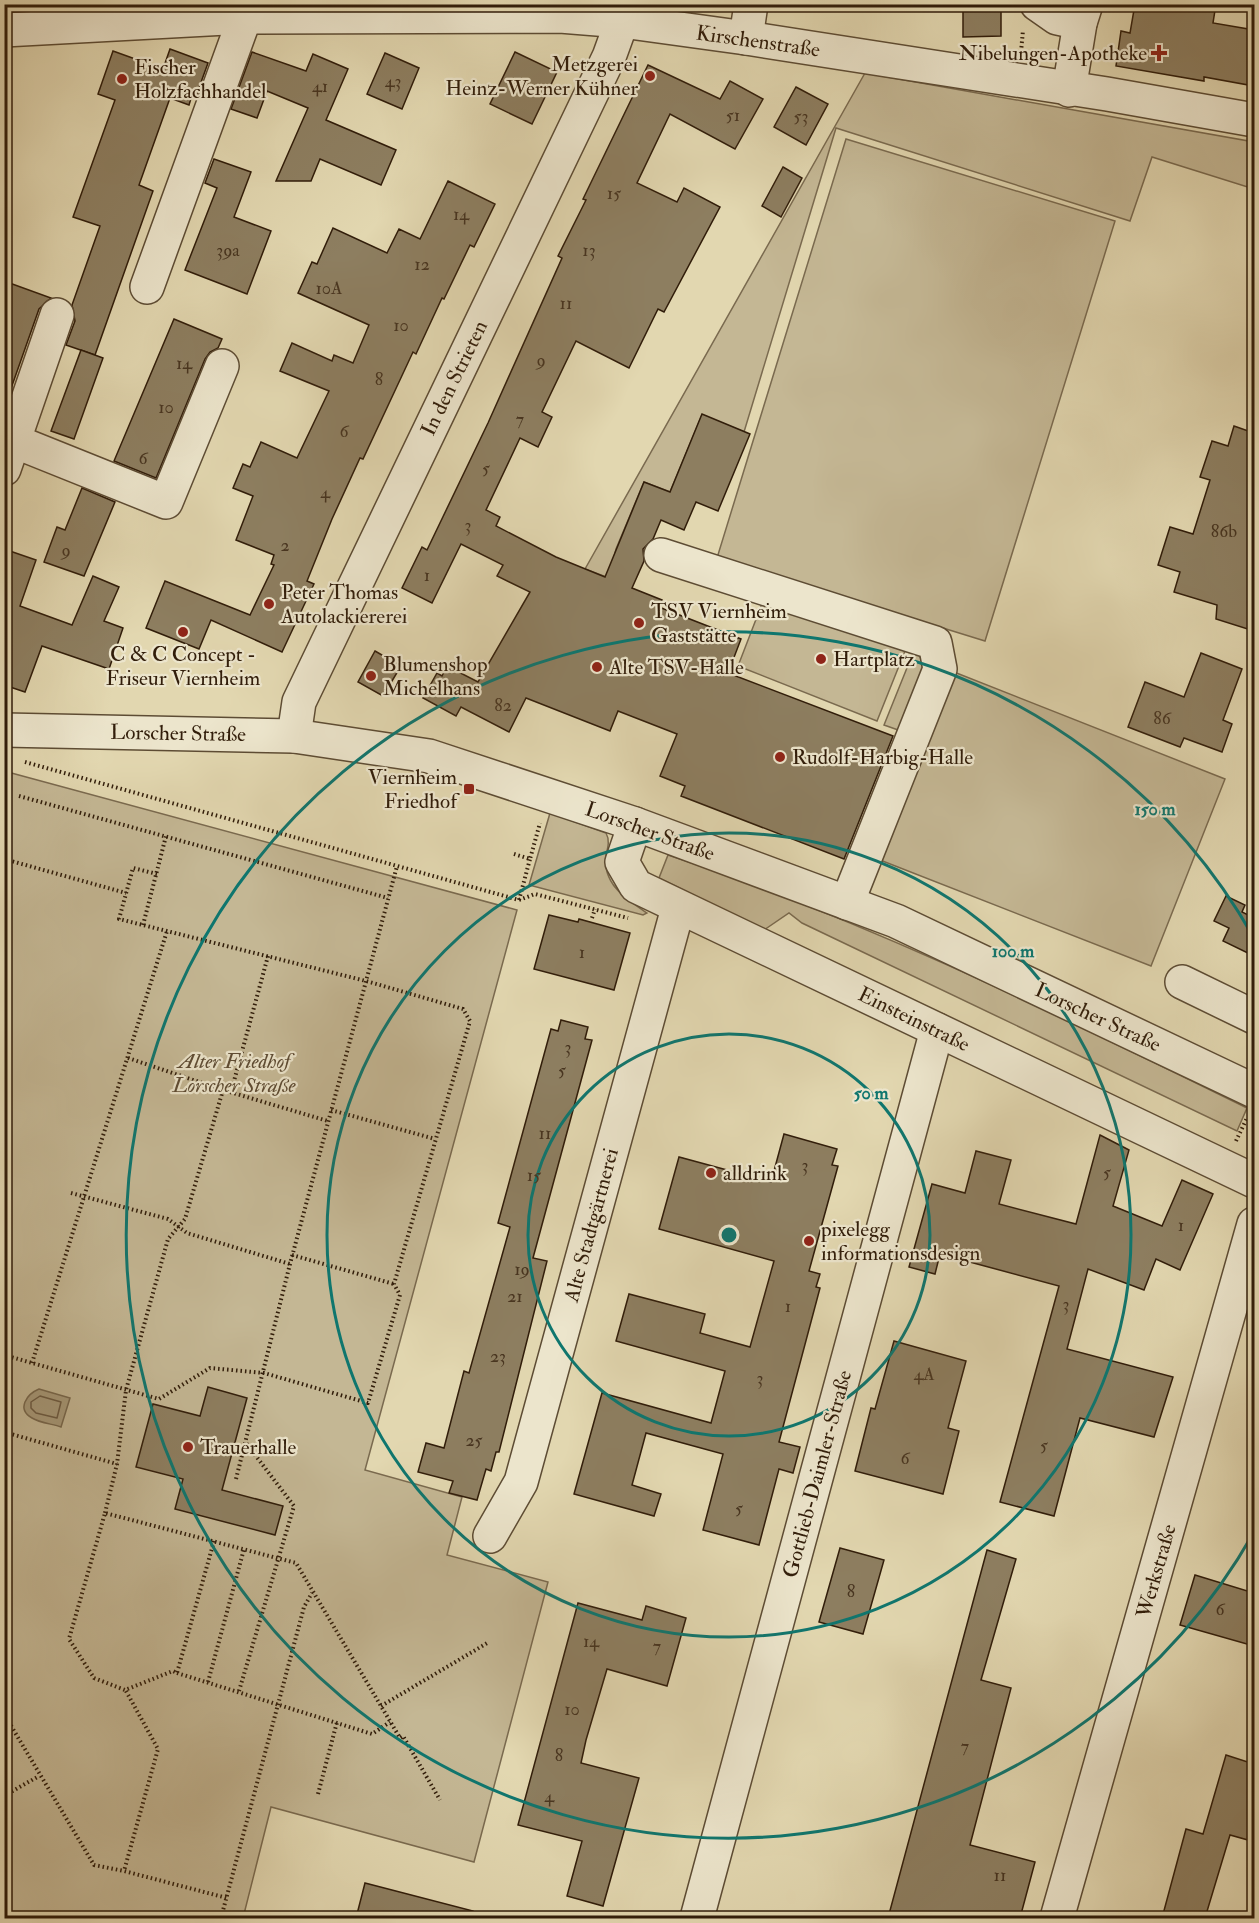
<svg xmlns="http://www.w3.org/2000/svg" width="1259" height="1923" viewBox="0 0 1259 1923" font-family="'IM FELL Double Pica',serif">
<rect width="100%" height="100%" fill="#e2d7b0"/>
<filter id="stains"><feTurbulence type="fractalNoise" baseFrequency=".00333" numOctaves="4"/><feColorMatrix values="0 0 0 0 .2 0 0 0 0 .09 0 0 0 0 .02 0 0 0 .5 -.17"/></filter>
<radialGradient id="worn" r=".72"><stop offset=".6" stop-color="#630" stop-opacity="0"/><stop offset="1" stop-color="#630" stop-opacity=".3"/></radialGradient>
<g fill="#c4b794" stroke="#7a6a4f" stroke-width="1.5">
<polygon points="865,73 1254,142 1254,189 1152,157 1130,221 836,128 744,432 702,415 670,492 644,482 616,549 609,578 585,569"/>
<polygon points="846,139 1115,221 985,641 717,558"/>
<polygon points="765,596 905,651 877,721 738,666"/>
<polygon points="915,648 924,664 901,731 884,725"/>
<polygon points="954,672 1225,779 1151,966 880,860"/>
<polygon points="4,771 517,910 365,1470 462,1497 447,1555 548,1582 474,1862 271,1807 243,1918 5,1918"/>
<path d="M550,813L606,833C610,840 608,847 606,855C602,884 626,899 647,913L643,915L529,885Z"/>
<path d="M668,855C869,921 1057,1015 1247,1108L1237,1131L802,923L789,913L764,930L659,878Z"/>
</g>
<path fill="#a69878" stroke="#77674c" stroke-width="1.5" d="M39,1389L70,1398L61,1427C53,1424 40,1423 32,1418C16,1409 27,1394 39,1389Z"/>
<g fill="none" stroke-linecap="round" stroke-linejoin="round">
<polygon stroke="#6c5a41" stroke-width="1.5" points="40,1396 61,1402 57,1418 36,1413 31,1408 31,1402"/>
</g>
<g fill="#8d7e60" stroke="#311d0a" stroke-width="1.5">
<polygon points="963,4 1001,4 1001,36 963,37"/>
<polygon points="1135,4 1216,4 1213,23 1254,30 1254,86 1204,77 1204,81 1116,66 1121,31 1130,33"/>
<polygon points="170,49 208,63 196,96 192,95 189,105 170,98 139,185 153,191 95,355 66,345 75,321 72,305 100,226 73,217 115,100 98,94 113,51 163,69"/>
<polygon points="252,52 306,71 313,54 348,69 326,120 396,150 381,185 320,159 311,181 276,181 308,108 267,91 257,118 231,109"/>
<polygon points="515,52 557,72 532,124 490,104"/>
<polygon points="385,53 419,68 402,109 367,94"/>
<polygon points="648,65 720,99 730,81 763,99 735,149 670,114 637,183 677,202 684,188 720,207 664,312 658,309 629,368 576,341 542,412 552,417 538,447 520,438 486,510 500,517 496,526 556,557 605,577 644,482 670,492 702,414 750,434 718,511 696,502 684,530 661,520 653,539 643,549 644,561 632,588 662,600 659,607 741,639 728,673 893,736 844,859 681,796 685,786 660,776 677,734 618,711 610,731 526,698 509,732 461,707 456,716 423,698 437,673 442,676 447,666 478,682 530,592 497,576 503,565 461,544 432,603 402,588 422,547 427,550 488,423 562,258 558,256 586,200 583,199"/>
<polygon points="796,87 828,104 806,145 774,127"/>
<polygon points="214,159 251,172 234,217 271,231 247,294 185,270 217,188 205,183"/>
<polygon points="783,167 802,178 781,217 762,206"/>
<polygon points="448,181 495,204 474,247 470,245 444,299 442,298 416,354 413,352 363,459 360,458 332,519 307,581 314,584 282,652 211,620 199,649 146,628 165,581 250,615 274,565 271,564 274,555 236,540 253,496 233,488 243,464 250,467 261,442 297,458 329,391 280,371 292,343 332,361 334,355 353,363 369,325 298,293 312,262 317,264 333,228 387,253 399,229 420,239"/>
<polygon points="4,281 51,298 39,309 8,397 4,397"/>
<polygon points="174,319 222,339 218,348 210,352 205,359 156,478 114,461"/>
<polygon points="81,350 103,358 74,439 51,431"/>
<polygon points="1234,426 1254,433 1254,631 1216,619 1217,605 1174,592 1180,572 1158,565 1170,527 1193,534 1210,480 1200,477 1212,441 1228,446"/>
<polygon points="82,488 115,502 84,576 44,562 57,527 65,530"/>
<polygon points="4,549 36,560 20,606 72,625 93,576 119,587 104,621 123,628 109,669 42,646 25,692 4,685"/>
<polygon points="375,651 401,666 383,696 358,682"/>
<polygon points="1201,653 1242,669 1223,720 1232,724 1222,752 1184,738 1180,747 1128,727 1145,682 1184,697"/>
<polygon points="1226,896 1245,905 1242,912 1254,918 1254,956 1223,941 1229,928 1214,921"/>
<polygon points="549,915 578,922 579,919 630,933 614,990 534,969"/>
<polygon points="561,1020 588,1027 585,1039 592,1040 533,1258 547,1261 499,1452 496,1452 491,1471 486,1469 477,1500 449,1493 453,1481 418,1472 426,1443 444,1448 464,1371 469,1373 510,1227 498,1223 551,1029 558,1031"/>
<polygon points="784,1134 837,1149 832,1165 838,1166 809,1271 820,1274 816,1287 820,1288 779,1442 800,1447 793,1473 779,1469 759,1545 703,1530 723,1454 646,1433 632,1485 661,1494 654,1516 574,1494 602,1393 711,1423 725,1371 616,1341 629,1294 705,1314 700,1333 750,1347 774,1261 659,1229 679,1157 771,1182"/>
<polygon points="1100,1135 1129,1150 1113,1206 1162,1226 1182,1180 1213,1194 1180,1270 1156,1259 1144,1290 1088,1269 1067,1349 1173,1377 1154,1437 1080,1418 1054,1516 1000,1502 1059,1286 940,1254 935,1274 909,1267 932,1184 965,1193 976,1151 1011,1160 999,1204 1076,1224"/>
<polygon points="894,1341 966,1361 948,1428 959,1431 943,1494 855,1471 871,1408 875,1409"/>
<polygon points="208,1387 247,1398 222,1490 283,1506 275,1535 175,1509 183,1479 136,1467 153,1404 200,1416"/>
<polygon points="840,1548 884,1560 863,1634 819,1622"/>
<polygon points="987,1550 1016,1559 981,1680 1011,1688 970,1845 1035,1862 1020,1918 888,1918"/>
<polygon points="1195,1575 1254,1593 1254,1646 1180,1625"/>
<polygon points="578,1603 642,1620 646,1606 686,1618 667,1686 607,1669 586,1740 581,1763 639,1778 603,1906 567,1896 582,1841 518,1825"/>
<polygon points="1226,1755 1254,1764 1254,1820 1248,1840 1230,1835 1205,1918 1162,1918 1186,1829 1203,1834"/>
<polygon points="365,1883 473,1911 472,1918 356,1918"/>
</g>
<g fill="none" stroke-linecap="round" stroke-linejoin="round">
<g stroke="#5d4c34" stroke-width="36">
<g id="minor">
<polyline points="1037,4 1057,18 1080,23"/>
<polyline points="4,30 245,17 560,16 622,21 746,38 1107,94 1254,120"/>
<polyline points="746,38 751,4"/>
<polyline points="1069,90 1080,23 1086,4"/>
<polyline points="147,287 245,17"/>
<polyline points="4,437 166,502 222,366"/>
<polyline points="4,469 57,315"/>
<polyline points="661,555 935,643 940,669 847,903"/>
<polyline points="4,730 294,736 429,756 635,824 896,921 1254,1091"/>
<polyline points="294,736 299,702 609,57 622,21"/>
<polyline points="635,824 622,862 636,886 1254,1181"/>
<polyline points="1182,982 1254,1017"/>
<polyline points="490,1536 521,1482 678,908"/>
<polyline points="697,1918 937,1030"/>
<polyline points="1057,1918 1254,1224"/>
</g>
</g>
<g stroke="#311d0a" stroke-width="4" stroke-dasharray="1.5 3" stroke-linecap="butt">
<polyline points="1021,52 1023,30"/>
<polyline points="25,762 519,900 535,894 628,918"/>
<polyline points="19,796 388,898"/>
<polyline points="514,854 530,859 540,823"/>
<polyline points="4,859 126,893"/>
<polyline points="519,900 530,859"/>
<polyline points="592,918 595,909"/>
<polyline points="143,925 166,836"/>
<polyline points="128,1058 223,1090"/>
<polyline points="231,1092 268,956"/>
<polyline points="331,1110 435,1139"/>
<polyline points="1236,1141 1247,1118"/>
<polyline points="71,1193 168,1219 187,1233 290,1264"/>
<polyline points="292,1255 394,1284"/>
<polyline points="4,1363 9,1364 11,1357 159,1399 210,1368 264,1373 368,1403 400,1295 394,1284 470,1021 463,1009 366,981 119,919 133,868 157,874"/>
<polyline points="32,1363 167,931"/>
<polyline points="4,1376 9,1364"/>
<polyline points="4,1432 117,1464"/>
<polyline points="236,1479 290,1264 397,866"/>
<polyline points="105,1513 117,1464 126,1390 168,1239 185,1219 223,1090 328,1121"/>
<polyline points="214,1541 177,1673 173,1671 125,1690 94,1678 69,1639 105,1513 296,1563 400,1738 403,1736 440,1800"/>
<polyline points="177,1673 372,1734 390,1722"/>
<polyline points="208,1682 244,1549"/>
<polyline points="126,1691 158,1749 124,1871 227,1898"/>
<polyline points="239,1691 294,1506 246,1443"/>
<polyline points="381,1706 489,1642"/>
<polyline points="4,1714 94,1865 124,1871"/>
<polyline points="318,1794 337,1722"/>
<polyline points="4,1796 39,1776"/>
<polyline points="221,1918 304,1607 312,1593"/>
</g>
<use href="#minor" stroke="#ece5cc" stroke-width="33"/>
</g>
<g fill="none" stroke="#0f766e" stroke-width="3">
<circle cx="729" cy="1235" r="201"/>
<circle cx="729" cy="1235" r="402"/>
<path d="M1254 1532A603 603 0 1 1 1254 938"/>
</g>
<g fill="#8f2418" stroke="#ece5cc" stroke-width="2">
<path d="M1156 44h6v6h6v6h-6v6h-6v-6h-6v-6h6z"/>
<circle cx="650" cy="76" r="6"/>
<circle cx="122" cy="79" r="6"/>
<circle cx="269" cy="604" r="6"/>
<circle cx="639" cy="623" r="6"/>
<circle cx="183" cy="632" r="6"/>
<circle cx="821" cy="659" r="6"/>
<circle cx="597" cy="667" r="6"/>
<circle cx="371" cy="676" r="6"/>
<circle cx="780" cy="757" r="6"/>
<rect x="463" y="783" width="12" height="12" rx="3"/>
<circle cx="711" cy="1173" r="6"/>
<circle cx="809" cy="1241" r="6"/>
<circle cx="188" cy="1447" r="6"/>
</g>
<g text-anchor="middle" stroke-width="4.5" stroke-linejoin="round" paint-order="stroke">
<g font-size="18" fill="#483520">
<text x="393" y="87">43</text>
<text x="320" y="92">41</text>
<text x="733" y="121">51</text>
<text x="801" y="122">53</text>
<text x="614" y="199">15</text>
<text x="461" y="220">14</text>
<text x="228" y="256">39a</text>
<text x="589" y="256">13</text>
<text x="422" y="270">12</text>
<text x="329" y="294">10A</text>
<text x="566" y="309">11</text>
<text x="401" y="331">10</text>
<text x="541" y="366">9</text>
<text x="184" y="369">14</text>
<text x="379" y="385">8</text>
<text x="166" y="413">10</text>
<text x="520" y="425">7</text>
<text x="344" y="437">6</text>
<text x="143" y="464">6</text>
<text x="486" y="474">5</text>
<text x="325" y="498">4</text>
<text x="468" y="531">3</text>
<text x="1224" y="537">86b</text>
<text x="285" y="551">2</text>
<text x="66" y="556">9</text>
<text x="427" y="581">1</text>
<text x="503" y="711">82</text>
<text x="1162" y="724">86</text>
<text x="582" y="958">1</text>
<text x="568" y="1053">3</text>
<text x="562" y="1076">5</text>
<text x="545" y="1139">11</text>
<text x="805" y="1171">3</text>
<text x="1107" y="1178">5</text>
<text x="534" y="1181">15</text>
<text x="1181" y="1231">1</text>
<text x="522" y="1275">19</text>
<text x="515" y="1302">21</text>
<text x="1066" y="1310">3</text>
<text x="788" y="1312">1</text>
<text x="498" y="1362">23</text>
<text x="924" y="1380">4A</text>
<text x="760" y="1384">3</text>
<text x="474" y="1446">25</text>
<text x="1044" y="1451">5</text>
<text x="905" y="1464">6</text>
<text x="739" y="1514">5</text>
<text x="851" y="1597">8</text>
<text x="1220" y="1615">6</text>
<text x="591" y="1647">14</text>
<text x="657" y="1652">7</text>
<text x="572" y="1715">10</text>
<text x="965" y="1752">7</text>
<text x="559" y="1761">8</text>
<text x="549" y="1802">4</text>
<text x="1000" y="1881">11</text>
</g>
<g font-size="21" fill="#311d0a" stroke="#ece5cc">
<text transform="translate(758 41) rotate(8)" y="7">Kirschenstraße</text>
<text transform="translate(454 378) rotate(-64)" y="7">In den Strieten</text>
<text transform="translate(178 733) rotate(1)" y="7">Lorscher Straße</text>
<text transform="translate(650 831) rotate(20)" y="7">Lorscher Straße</text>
<text transform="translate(1098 1017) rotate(25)" y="7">Lorscher Straße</text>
<text transform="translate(914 1019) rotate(26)" y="7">Einsteinstraße</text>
<text transform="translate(591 1225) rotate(-75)" y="7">Alte Stadtgärtnerei</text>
<text transform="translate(817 1474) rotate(-75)" y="7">Gottlieb-Daimler-Straße</text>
<text transform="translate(1156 1571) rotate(-74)" y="7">Werkstraße</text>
</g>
<g font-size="21" fill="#311d0a" stroke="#ece5cc" text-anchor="start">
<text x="1147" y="60" text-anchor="end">Nibelungen-Apotheke</text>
<text x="638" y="71" text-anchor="end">Metzgerei<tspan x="638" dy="24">Heinz-Werner Kühner</tspan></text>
<text x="134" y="74">Fischer<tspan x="134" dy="24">Holzfachhandel</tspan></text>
<text x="281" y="599">Peter Thomas<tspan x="281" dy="24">Autolackiererei</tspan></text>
<text x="651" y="618">TSV Viernheim<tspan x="651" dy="24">Gaststätte</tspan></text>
<text x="183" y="661" text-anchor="middle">C &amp; C Concept -<tspan x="183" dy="24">Friseur Viernheim</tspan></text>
<text x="833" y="666">Hartplatz</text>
<text x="383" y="671">Blumenshop<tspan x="383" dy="24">Michelhans</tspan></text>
<text x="609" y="674">Alte TSV-Halle</text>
<text x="792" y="764">Rudolf-Harbig-Halle</text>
<text x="457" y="784" text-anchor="end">Viernheim<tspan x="457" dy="24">Friedhof</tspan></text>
<text x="723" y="1180">alldrink</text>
<text x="821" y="1236">pixelegg<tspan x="821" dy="24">informationsdesign</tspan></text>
<text x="200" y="1454">Trauerhalle</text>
</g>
<g font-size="21" font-style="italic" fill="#5d4b33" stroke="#ece5cc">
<text x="234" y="1068">Alter Friedhof<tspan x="234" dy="24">Lorscher Straße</tspan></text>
</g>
</g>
<circle cx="729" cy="1235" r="9" fill="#0f766e" stroke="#ece5cc" stroke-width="3"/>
<g font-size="18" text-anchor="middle" font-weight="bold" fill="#0f766e" stroke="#ece5cc" stroke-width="4.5" stroke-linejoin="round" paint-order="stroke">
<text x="1155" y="815">150 m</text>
<text x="1013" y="957">100 m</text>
<text x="871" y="1099">50 m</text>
</g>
<rect width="1259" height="1923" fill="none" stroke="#e2d7b0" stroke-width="24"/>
<rect x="6" y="6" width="1247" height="1911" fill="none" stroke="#311d0a" stroke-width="3"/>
<rect x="12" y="12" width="1235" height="1899" fill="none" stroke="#311d0a" stroke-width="1.5"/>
<rect width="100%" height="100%" filter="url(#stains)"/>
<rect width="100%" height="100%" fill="url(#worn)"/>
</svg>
